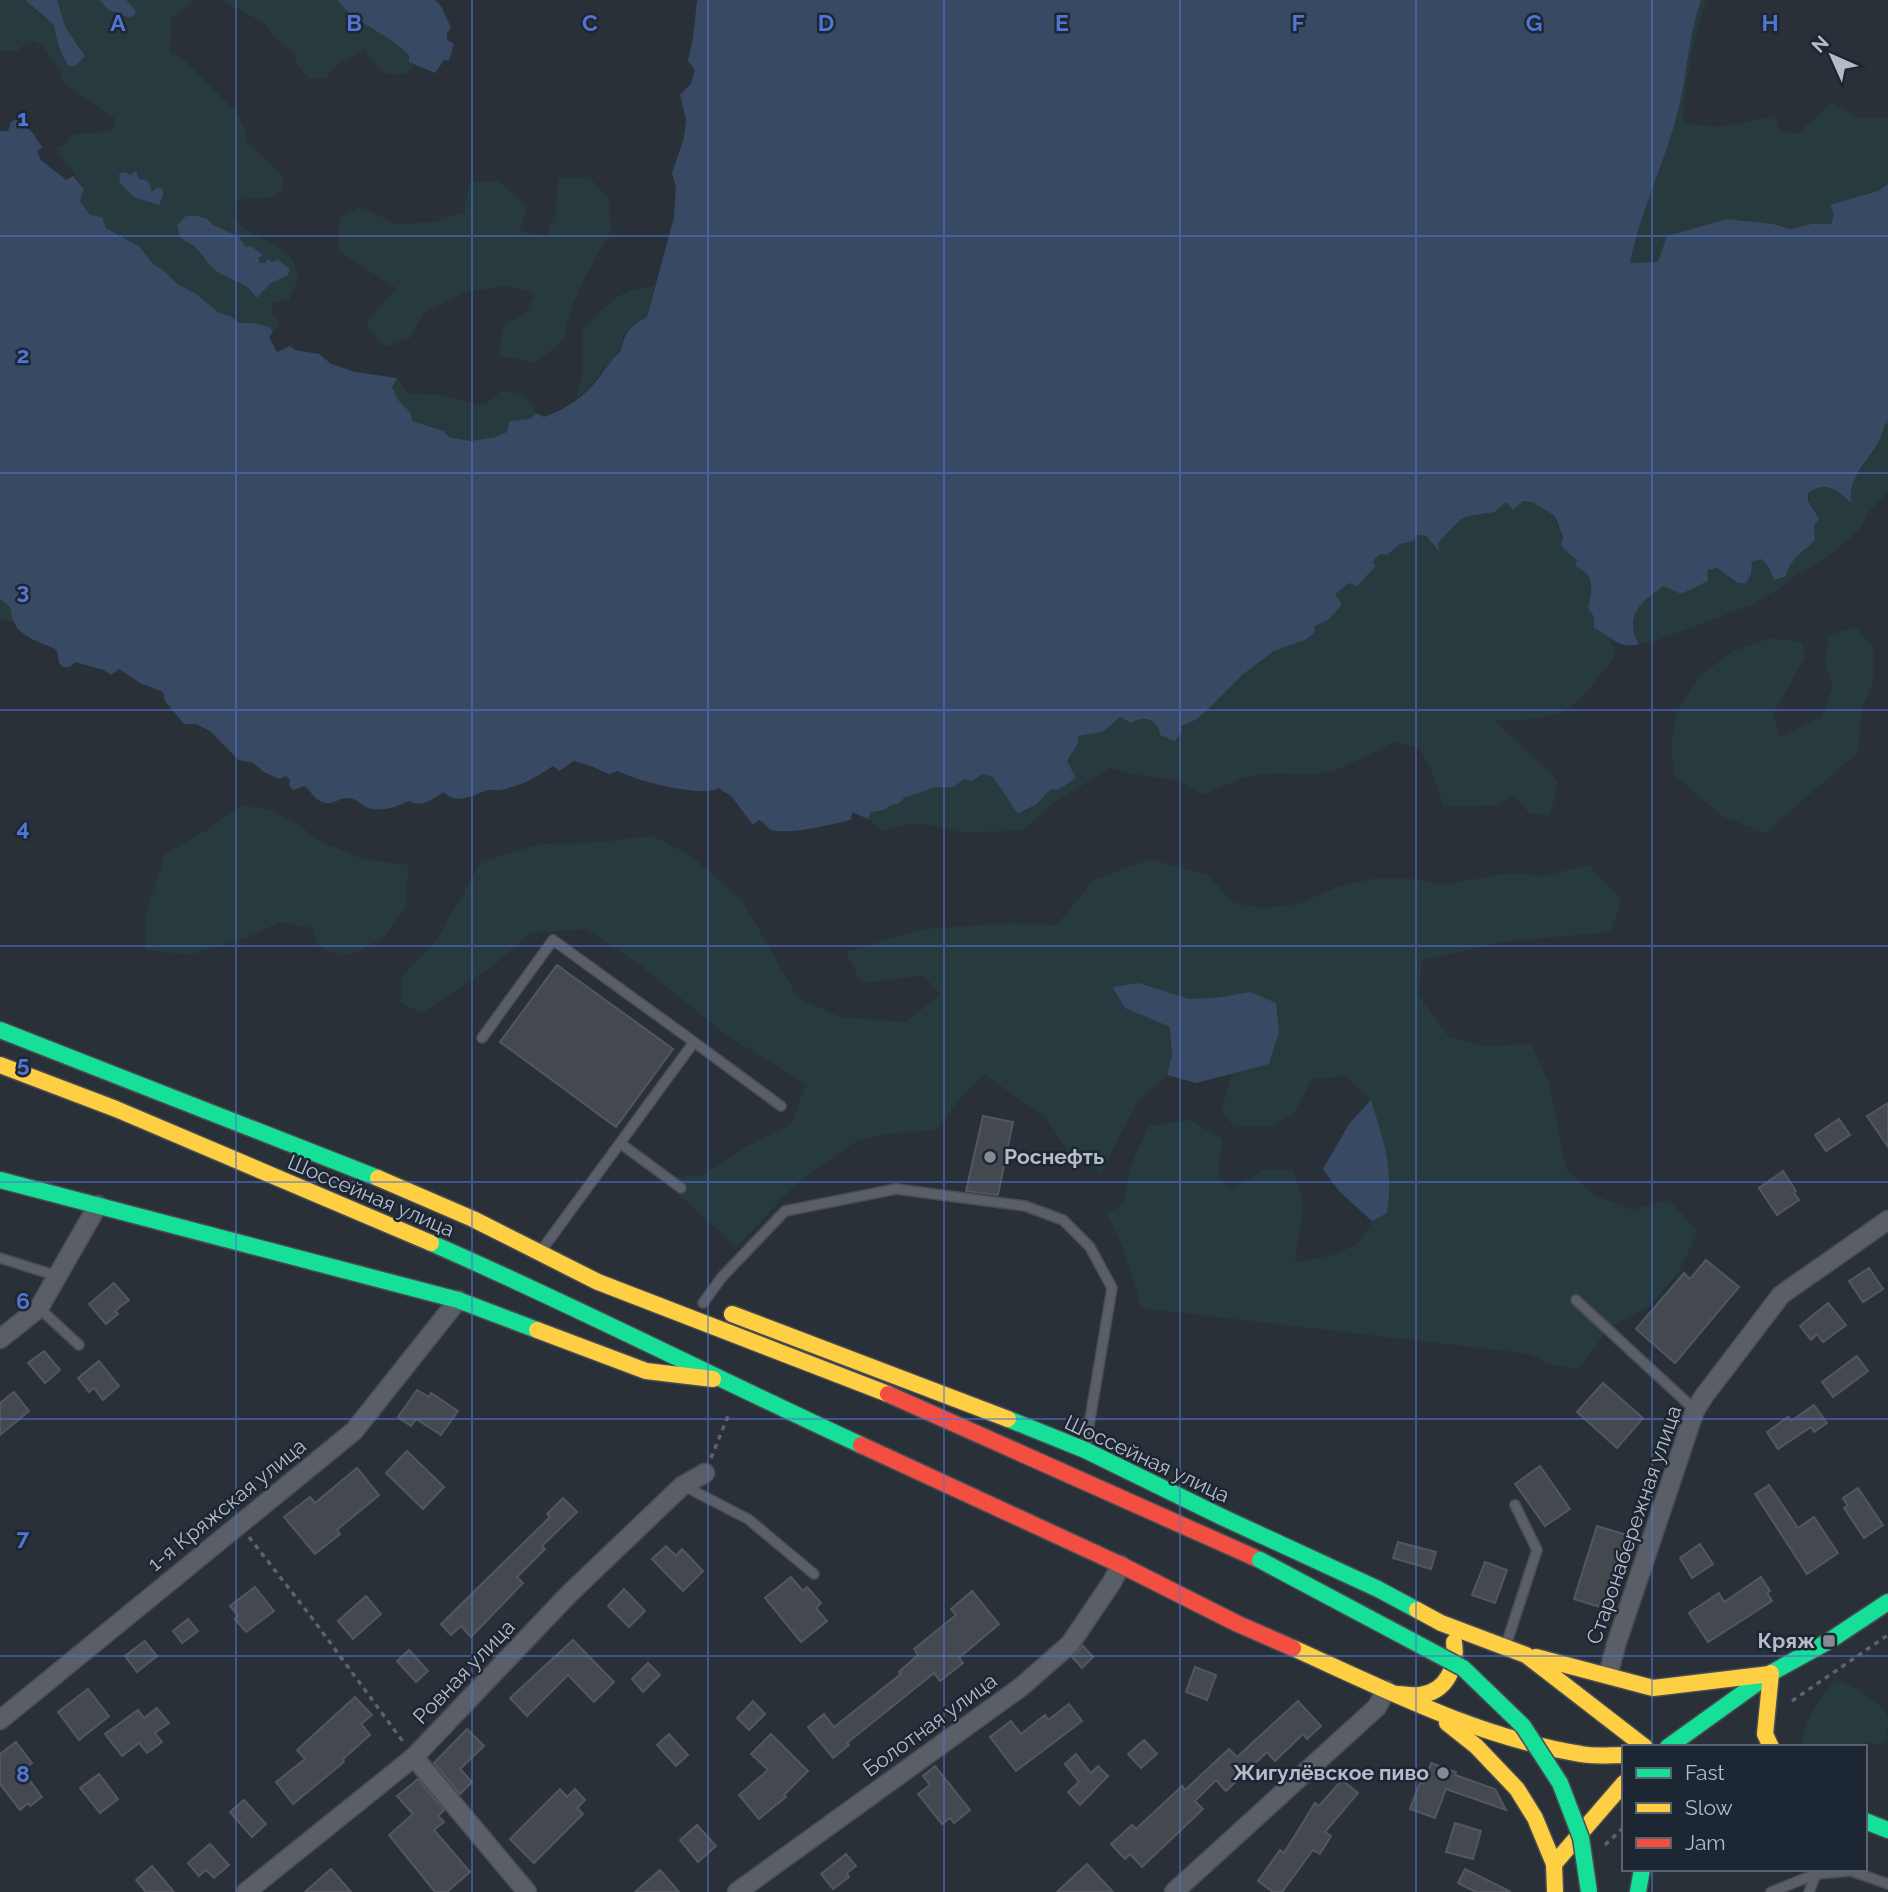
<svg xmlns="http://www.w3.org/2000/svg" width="1888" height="1892" viewBox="0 0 1888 1892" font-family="Raleway,sans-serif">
<rect width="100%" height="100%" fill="#2a3038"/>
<g fill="#273a3e">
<path d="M0,0H25L41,16L54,25L55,37L82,50L66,28L57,0H99L109,10L129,18L134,8L126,0H195L171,18L170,52L184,60L236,112L244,127L247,142L283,176L282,190C267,203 254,197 236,200L233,216C236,220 240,225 244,228C261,240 296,248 297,274C298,283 292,292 289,300L273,302L271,312L280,324L273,332L270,327L254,323H240L230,316L218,312L195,293L177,284L161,268L155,265L140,247L106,228L101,217L90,215L80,201L84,188L55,148L65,146L70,136C89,129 96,138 115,128V119L61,81L62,72L42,46L35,41L27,43L17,51H0Z"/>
<path d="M221,0H337C352,21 389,35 409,55V62L414,65C404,79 398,74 383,73L364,49L339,64L325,78H308L297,65L293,52L275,38L264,23Z"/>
<path d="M1701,0H1706C1693,41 1685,78 1683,121C1711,132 1746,123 1774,116L1779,130L1797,134L1832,103L1859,118H1888V184L1879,191L1831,205L1834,214L1831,224H1811L1790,229L1773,224L1727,219L1668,236L1658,263H1630L1636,237L1654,180L1693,23Z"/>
<polygon points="589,177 609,200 611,231 587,273 572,306 563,341 534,363 498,355 504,325 526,313 535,293 506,286 465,292 423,313 410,338 384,347 366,323 396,288 339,251 339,218 361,207 397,224 434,222 464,212 469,182 499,182 527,206 520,230 545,236 556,212 558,178"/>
<path d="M654,286L647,317L623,337L621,351C604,366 594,385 576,399L583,374V329C608,305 617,289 654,286Z"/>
<path d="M397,378L407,392C422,396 427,394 440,395C455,397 469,404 485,405L501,391C521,392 527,394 536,413C515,434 481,446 453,437C449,436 447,433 444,431C434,425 421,427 411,421V413L397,400L392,386Z"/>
<path d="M1888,422V492L1871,509L1857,532L1826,558L1796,575L1783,586L1753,604L1719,617L1657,640L1639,644C1623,617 1643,600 1664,585L1681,594L1708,581L1707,570L1717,568L1738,583L1751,562L1761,559L1772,574L1785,576L1794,557L1806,550L1813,533L1808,493C1825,480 1836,490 1850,502C1848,475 1865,468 1876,448C1881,439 1880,429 1888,422Z"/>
<path d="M1523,501L1532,502L1555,516C1558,528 1563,542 1570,553C1586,580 1596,569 1588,608C1598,623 1611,637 1616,654C1603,673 1584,698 1564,711C1547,721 1513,720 1494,720C1515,742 1539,759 1558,782L1550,816L1529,813L1514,795L1496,805L1444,807L1432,772L1419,748L1396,742L1335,771L1309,775L1276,773L1245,777L1202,795L1178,780L1137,775L1110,768L1052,804L1022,831L960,832L931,825L909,824L883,831L868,819L871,812L884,810L891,805L898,804L904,798L936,787H954L964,779H977L983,774L992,776L1014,808L1025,812L1037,804L1052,789L1058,790L1075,779L1067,761L1078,736L1103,732L1120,717C1135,724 1158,711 1160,735L1168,737L1187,722L1195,720L1204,713L1242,675L1274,651L1305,640L1314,626L1328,620L1342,606L1335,594L1349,583L1357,585L1375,558L1381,554L1387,555C1396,547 1415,529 1427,538C1432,541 1436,547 1439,551L1438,543L1461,519L1469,516L1486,514L1506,502L1513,510Z"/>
<path d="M0,599C10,606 13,610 13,622L0,620Z"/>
<path d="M1856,627L1874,648L1873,683L1862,707L1858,752C1828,780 1795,804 1767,834L1724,817L1674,775L1671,748L1676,713L1701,675L1733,651L1770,638L1802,642L1805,657L1773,714L1780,737L1821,717L1833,687L1825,662L1829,635Z"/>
<polygon points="241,805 271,810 296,823 321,842 363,859 408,865 407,905 385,936 364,949 342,956 318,946 312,928 280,922 249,937 190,955 146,950 145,915 165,854 207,830"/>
<path d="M653,836L691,856L742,900L798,998L841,1017L905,1022L940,995L924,976L861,983L846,952L923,929L1013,923L1057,925L1092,881L1150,859L1209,876L1234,903L1264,908L1298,904L1338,887L1372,879H1414L1442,885L1509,873L1543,876L1589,865L1622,900L1610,932L1503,942L1422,960L1419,995L1449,1037L1487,1046L1531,1044L1549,1083L1566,1169L1594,1195L1632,1210L1669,1200L1698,1231L1679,1272L1650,1306L1611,1326L1578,1369L1548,1364L1530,1354L1141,1308C1132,1275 1123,1243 1106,1213L1123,1205L1130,1167L1149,1126L1191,1120L1222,1139L1218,1177L1231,1190L1263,1170H1292C1311,1206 1298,1226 1295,1262C1316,1259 1343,1255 1359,1241C1364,1236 1368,1227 1372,1222L1339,1191L1323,1169L1349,1124L1371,1100L1346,1076L1312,1079L1294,1113L1267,1127H1235L1221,1112L1232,1072L1196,1083L1167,1075L1136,1104L1101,1173L1070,1155L1046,1118L984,1074L966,1092L936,1130L887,1134L858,1140L799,1181L736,1247L661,1178L703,1175L745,1147L792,1124L806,1084L728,1036L640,965L586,929L530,933L492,967L422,1013L400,1002L402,977L437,939L481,862L539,844L591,843Z"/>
<path d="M1836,1680C1855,1685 1873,1698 1886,1713L1888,1718L1887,1742L1878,1745C1866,1739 1862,1744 1851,1747C1837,1750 1817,1747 1802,1747C1800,1728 1822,1693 1836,1680Z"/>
</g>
<g fill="#384963">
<path d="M25,0H57L66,28L85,56L75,66H69C61,55 56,39 54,25Z"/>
<polygon points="99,0 126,0 134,8 136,14 129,18 109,10"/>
<path d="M337,0H435L441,6L451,28L447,33V40L454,44L449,60H444L435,73L409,62V55C389,35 352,21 337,0Z"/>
<path d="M697,0H1701C1688,37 1687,77 1677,115C1664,165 1640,212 1630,263L1658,262L1667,236L1727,219L1773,224L1790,229L1811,224H1831L1834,214L1830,205L1878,191L1888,184V422L1884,426C1879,457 1847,469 1851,503C1838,490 1825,480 1808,493V501L1819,519L1814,526L1815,540C1803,553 1791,557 1786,576L1774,580L1768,566L1761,559L1752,562L1751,574L1746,583H1738L1717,568L1707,570L1708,581L1681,594L1664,586C1642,600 1623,617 1639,644C1619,650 1611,636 1594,628V617L1588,608C1592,588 1596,575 1575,566L1577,561L1561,546L1563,537L1555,516L1532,502L1523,501L1513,510L1506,502L1495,512L1469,516L1461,519L1438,543L1440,552L1426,536L1417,535L1413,541L1400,544L1387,555L1381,554L1375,558L1373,563L1376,566L1357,586L1349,583L1335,594L1342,605L1328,620L1315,626L1314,633L1305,640L1274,651L1242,675L1204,713L1195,720L1181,726L1182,732L1175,741L1160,735C1159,719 1143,715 1131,723L1120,717L1103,732L1078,736V743L1067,761L1076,778L1058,790L1051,789L1037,804L1018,814L993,777L983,774L972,781L964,779L954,787H936L904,798L898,804L891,805L884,810L871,812L868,819L852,812L851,820C829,825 790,835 770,830L764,823L759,820L753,825L732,797L719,788C702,798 636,781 618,771L609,774L591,766L574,761L559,771L553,766C535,778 523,785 501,790C496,791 489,789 485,791C472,796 455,805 444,792C432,799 422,808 409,801C398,807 377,813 366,807C360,803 354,797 346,798C336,799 331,807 320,801C312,797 311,790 304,786L294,790L289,786L290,780L286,776L279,779L264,772L253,763L239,760L210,731L196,724H184L165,701L163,692L140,683L119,669L111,675L104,670L75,662L70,667H63L59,663L57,650C44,643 20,638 14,622C8,609 16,610 0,599V131H8L11,122L16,119L32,132L42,147L37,152L41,160L66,180L73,176L84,189L80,201L90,215L102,217L106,228L140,247L154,265L161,268L177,284L195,293L218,312L230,316L240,323H254L270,327L273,332L269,337L277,352L290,346L295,350L319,354L331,364L355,372L397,378L392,387L398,400L411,413L412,421L444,431L449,437L471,441L496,437L507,432L510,421L530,419L536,413L544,417C562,411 579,400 592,386C603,374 609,361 621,351C624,333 631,326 647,317L674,217L676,188L672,173L684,138L686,120L680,95L691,84L695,70L688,61L693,38Z"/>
<polygon points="136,171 139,179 148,181 152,192 158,187 163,189 163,196 159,205 134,197 120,183 119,174 125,172 130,175"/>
<path d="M186,216H198L207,219L213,225L239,237L246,247L251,246L263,255L258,258L260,263H265L268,259L272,262L278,260L290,269L288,275L271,283L256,298C248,281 229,281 215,270C207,264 204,256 197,249C187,238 180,245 177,225Z"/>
<polygon points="1139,983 1189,999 1214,998 1251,992 1276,1003 1279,1032 1269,1064 1196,1083 1167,1075 1172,1055 1170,1027 1125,1008 1112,987"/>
<path d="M1371,1100C1384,1142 1394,1169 1387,1213L1372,1221L1339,1191L1323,1169L1349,1124Z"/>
</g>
<g fill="#444950" stroke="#52575f" stroke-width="2">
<polygon points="557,965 673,1049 616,1127 500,1042"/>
<polygon points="1888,1103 1888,1147 1867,1116"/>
<polygon points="983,1116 1013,1122 998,1195 966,1191"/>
<polygon points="1839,1119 1850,1135 1826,1151 1815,1135"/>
<polygon points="1783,1171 1796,1191 1794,1193 1799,1200 1777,1215 1759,1188"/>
<polygon points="1706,1260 1739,1287 1675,1363 1636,1329 1684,1273 1690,1279"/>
<polygon points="1869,1268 1883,1289 1863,1302 1849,1281"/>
<polygon points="114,1283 129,1300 115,1311 118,1314 106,1324 89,1304"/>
<polygon points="1828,1303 1846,1325 1823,1342 1817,1334 1811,1340 1800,1326"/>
<polygon points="44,1351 60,1370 45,1383 28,1363"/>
<polygon points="1857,1356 1868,1371 1833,1397 1822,1382"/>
<polygon points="99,1361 119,1386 103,1400 94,1388 89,1392 78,1378"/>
<polygon points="1603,1383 1643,1418 1617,1448 1577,1412"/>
<polygon points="417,1390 429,1397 431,1393 458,1411 441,1435 416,1419 411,1426 398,1417"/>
<polygon points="14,1392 29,1411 0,1435 0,1403"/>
<polygon points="1814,1405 1827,1423 1814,1432 1811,1427 1778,1449 1767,1432 1788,1417 1791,1421"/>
<polygon points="407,1451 444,1487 423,1509 386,1473"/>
<polygon points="1540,1466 1570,1509 1545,1526 1515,1484"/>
<polygon points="357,1468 379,1495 337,1530 340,1534 315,1554 284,1517 310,1497 315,1503"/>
<polygon points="1769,1485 1798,1528 1814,1517 1838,1553 1807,1574 1755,1494"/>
<polygon points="1858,1488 1883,1525 1864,1538 1844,1508 1848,1506 1843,1498"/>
<polygon points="563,1498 577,1512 542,1546 545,1549 517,1577 523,1583 471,1637 461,1626 451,1635 441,1624 550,1517 547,1514"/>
<polygon points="1597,1526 1633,1537 1610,1610 1574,1599"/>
<polygon points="1398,1542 1436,1552 1431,1569 1393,1558"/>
<polygon points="1700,1544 1713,1564 1692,1578 1680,1558"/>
<polygon points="666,1546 676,1556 682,1549 703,1571 683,1591 652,1559"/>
<polygon points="1485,1562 1507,1570 1495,1603 1472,1595"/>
<polygon points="791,1577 803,1591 807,1587 821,1603 816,1608 827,1621 801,1642 765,1598"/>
<polygon points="1761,1577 1770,1591 1767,1593 1772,1601 1708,1642 1689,1613 1719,1593 1724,1602"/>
<polygon points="255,1587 274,1611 246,1632 235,1619 238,1616 230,1606"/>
<polygon points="624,1589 645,1611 629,1627 608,1606"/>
<polygon points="972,1591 999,1624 959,1658 963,1663 940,1681 934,1673 847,1743 849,1745 833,1758 808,1727 824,1714 834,1727 901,1674 899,1672 918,1655 914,1649 956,1615 951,1609"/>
<polygon points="366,1596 381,1614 353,1639 338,1621"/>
<polygon points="188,1619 198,1631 182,1643 173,1631"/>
<polygon points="573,1640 614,1682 594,1702 568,1675 527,1716 510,1698"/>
<polygon points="145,1641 157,1656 137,1672 125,1656"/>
<polygon points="1083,1646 1093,1657 1082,1668 1072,1657"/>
<polygon points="409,1650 428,1671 416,1682 397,1661"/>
<polygon points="648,1663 660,1675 643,1692 632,1679"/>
<polygon points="1195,1667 1216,1675 1207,1700 1186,1692"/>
<polygon points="88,1689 109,1716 79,1740 58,1712"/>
<polygon points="355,1697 372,1715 361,1724 370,1735 342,1760 344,1762 293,1804 276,1782 305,1759 297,1750"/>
<polygon points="753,1701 765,1714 749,1730 737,1718"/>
<polygon points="1298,1701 1321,1726 1307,1739 1303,1734 1275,1761 1267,1752 1226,1791 1216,1780 1195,1801 1203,1809 1142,1867 1130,1854 1125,1859 1111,1844 1132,1825 1136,1829 1182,1786 1185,1790 1229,1749 1237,1757"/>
<polygon points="1069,1704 1082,1721 1016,1771 990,1737 1011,1721 1021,1734 1045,1715 1048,1720"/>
<polygon points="157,1708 169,1723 155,1733 162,1742 147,1753 139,1743 122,1756 105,1734 138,1710 144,1718"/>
<polygon points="467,1729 484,1746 460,1769 472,1782 460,1794 434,1763"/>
<polygon points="669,1734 688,1755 676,1766 657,1745"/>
<polygon points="771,1734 808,1771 784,1795 786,1797 759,1819 739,1795 768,1770 751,1754"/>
<polygon points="1144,1740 1157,1754 1141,1768 1128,1754"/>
<polygon points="16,1742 32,1763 22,1770 42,1797 30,1806 28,1803 20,1810 0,1784 0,1754"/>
<polygon points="1076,1754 1091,1773 1098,1766 1108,1776 1080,1805 1068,1792 1079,1782 1065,1764"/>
<polygon points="1431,1763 1456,1772 1455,1775 1495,1789 1506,1810 1446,1789 1435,1818 1410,1809 1420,1783 1424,1784"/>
<polygon points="935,1766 970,1810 954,1823 950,1818 942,1824 918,1794 930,1785 923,1776"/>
<polygon points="99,1774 118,1799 100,1813 80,1788"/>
<polygon points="418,1779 444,1810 438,1816 444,1822 434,1830 470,1872 447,1892 435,1892 389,1835 413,1814 397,1796"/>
<polygon points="1342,1780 1358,1793 1325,1832 1331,1836 1320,1854 1313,1850 1282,1892 1273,1892 1258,1881 1280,1850 1284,1853 1315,1803 1319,1806"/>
<polygon points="560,1789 567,1797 575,1789 585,1800 577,1808 583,1814 534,1863 510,1839"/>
<polygon points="244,1800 266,1824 252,1837 230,1812"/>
<polygon points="1455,1823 1481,1831 1473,1859 1446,1852"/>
<polygon points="697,1825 716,1846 698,1862 680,1840"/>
<polygon points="210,1844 229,1865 214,1878 206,1870 199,1876 188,1863"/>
<polygon points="846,1854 856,1866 847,1873 849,1877 833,1889 821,1874"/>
<polygon points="1087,1864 1113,1892 1057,1892"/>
<polygon points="152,1866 174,1892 146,1892 136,1880"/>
<polygon points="331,1869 351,1892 305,1892"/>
<polygon points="1465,1869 1511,1892 1476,1892 1458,1883"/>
<polygon points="660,1870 679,1892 635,1892"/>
</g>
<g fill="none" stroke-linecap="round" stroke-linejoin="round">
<g stroke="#484c53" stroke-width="12">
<g id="lane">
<polyline points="482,1038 553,940 694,1042 541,1251"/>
<polyline points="694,1042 781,1106"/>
<polyline points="620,1143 681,1188"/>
<polyline points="0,1258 57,1276"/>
<polyline points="1576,1300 1695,1410"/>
<polyline points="703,1303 722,1277 785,1211 896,1189 1025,1206 1063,1220 1090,1247 1112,1288 1085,1449"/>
<polyline points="39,1308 79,1345"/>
<polyline points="684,1486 748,1519 814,1574"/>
<polyline points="1506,1645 1537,1550 1515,1505"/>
<polyline points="1771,1892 1816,1874"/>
<polyline points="1809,1892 1816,1874 1851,1871 1888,1884"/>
</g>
</g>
<g stroke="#484c53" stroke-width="21">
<g id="street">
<polyline points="0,1339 39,1308 98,1205"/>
<polyline points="1608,1675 1616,1645 1695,1410 1704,1396 1781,1295 1888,1220"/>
<polyline points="0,1720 354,1431 458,1300"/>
<polyline points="414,1757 527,1892"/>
<polyline points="246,1892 414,1757 569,1594 682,1486 705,1473"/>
<polyline points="737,1892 1021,1687 1070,1644 1112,1582 1121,1565"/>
<polyline points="1174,1892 1377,1707 1386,1690"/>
</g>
</g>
<g stroke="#484c53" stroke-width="19">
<g id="fast">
<polyline points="0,1030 378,1178"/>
<polyline points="0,1180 458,1300 537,1330"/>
<path d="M431,1243C576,1306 717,1379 861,1445"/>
<polyline points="1008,1419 1085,1450 1222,1517 1378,1589 1417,1610"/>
<polyline points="1668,1747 1771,1673 1829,1641 1888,1602"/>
<polyline points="1865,1821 1888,1830"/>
<polyline points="1638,1892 1642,1869"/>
</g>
</g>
<g stroke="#484c53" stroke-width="19">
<g id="slow">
<polyline points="0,1065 116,1109 431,1243"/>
<polyline points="378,1178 473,1219 598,1282 888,1394"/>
<polyline points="732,1314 1008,1419"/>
<polyline points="537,1330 646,1371 713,1379"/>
<polyline points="1417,1610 1441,1623 1526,1655 1645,1747"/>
<path d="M1293,1648C1386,1690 1480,1738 1581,1754C1595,1757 1610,1755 1624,1755"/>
<polyline points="1536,1657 1653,1688 1770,1674"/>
<polyline points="1771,1673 1765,1734 1771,1747"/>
<path d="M1397,1694C1405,1694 1413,1696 1420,1695C1447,1692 1458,1665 1454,1642"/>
<polyline points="1447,1723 1476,1746 1517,1789 1535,1818 1554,1864 1555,1892"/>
<polyline points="1554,1864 1624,1783"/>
</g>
</g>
<g stroke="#484c53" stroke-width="19">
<g id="jam">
<polyline points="888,1394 1260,1560"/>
<polyline points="861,1445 1121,1565 1238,1624 1293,1648"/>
</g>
</g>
<g stroke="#5d636a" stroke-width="3.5" stroke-dasharray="5 5" stroke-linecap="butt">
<polyline points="711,1458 728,1416"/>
<polyline points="249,1537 312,1618 404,1743"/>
<polyline points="1792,1701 1888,1635"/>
<polyline points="1605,1845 1624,1827"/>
</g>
<use href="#lane" stroke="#5a5e66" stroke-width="9"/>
<use href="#street" stroke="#5a5e66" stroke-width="18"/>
<use href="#fast" stroke="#16e098" stroke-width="16"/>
<use href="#slow" stroke="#ffcf43" stroke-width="16"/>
<use href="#jam" stroke="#f24e42" stroke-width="16"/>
<g stroke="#484c55" stroke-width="19" stroke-linecap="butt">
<polyline id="fast-bridge" points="1260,1560 1463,1668 1523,1726 1560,1783 1581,1838 1589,1892"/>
</g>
<use href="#fast-bridge" stroke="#16e098" stroke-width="16"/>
</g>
<path fill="none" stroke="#5274d3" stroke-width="2" stroke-opacity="0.55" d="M236,0V1892M472,0V1892M708,0V1892M944,0V1892M1180,0V1892M1416,0V1892M1652,0V1747M0,236H1888M0,473H1888M0,710H1888M0,946H1888M0,1182H1888M0,1419H1888M0,1656H1888M1652,1869V1892"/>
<g fill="#848b96" stroke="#1d2633" stroke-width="2.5">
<circle cx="990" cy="1157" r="7"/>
<rect x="1822" y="1634" width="14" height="14" rx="3.5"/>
<circle cx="1443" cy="1773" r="7"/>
</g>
<g text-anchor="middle" stroke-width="5" stroke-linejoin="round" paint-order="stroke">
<g font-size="21" font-weight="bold" fill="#b4bcc9" stroke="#1d2633" text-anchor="end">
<text x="1004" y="1164" text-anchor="start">Роснефть</text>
<text x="1815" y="1648">Кряж</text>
<text x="1429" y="1780">Жигулёвское пиво</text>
</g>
<g font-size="21" fill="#b4bcc9" stroke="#1d2633">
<text transform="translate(371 1196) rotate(23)" y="7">Шоссейная улица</text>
<text transform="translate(1147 1459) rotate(25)" y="7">Шоссейная улица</text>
<text transform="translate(227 1505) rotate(-39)" y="7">1-я Кряжская улица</text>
<text transform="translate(1634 1525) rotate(-71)" y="7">Старонабережная улица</text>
<text transform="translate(464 1672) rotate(-46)" y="7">Ровная улица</text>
<text transform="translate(930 1725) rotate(-36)" y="7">Болотная улица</text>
</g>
</g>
<g font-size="23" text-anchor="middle" font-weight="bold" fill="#5274d3" stroke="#1d2633" stroke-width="5" stroke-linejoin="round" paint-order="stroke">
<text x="118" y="31">A</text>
<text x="354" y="31">B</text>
<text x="590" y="31">C</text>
<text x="826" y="31">D</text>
<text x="1062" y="31">E</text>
<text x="1298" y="31">F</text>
<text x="1534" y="31">G</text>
<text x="1770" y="31">H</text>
<text x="23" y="126">1</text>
<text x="23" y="363">2</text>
<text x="23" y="599">3</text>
<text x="23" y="836">4</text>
<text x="23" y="1072">5</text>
<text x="23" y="1309">6</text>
<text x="23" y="1545">7</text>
<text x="23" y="1782">8</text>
</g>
<rect x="1622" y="1745" width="245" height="126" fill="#1d2633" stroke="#59626f" stroke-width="2"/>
<rect x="1636" y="1768" width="35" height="10" fill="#16e098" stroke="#59626f" stroke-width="2"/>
<text x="1685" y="1780" font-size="21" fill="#b4bcc9">Fast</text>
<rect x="1636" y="1803" width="35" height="10" fill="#ffcf43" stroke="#59626f" stroke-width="2"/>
<text x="1685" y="1815" font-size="21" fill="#b4bcc9">Slow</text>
<rect x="1636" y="1838" width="35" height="10" fill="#f24e42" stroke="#59626f" stroke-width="2"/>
<text x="1685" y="1850" font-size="21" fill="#b4bcc9">Jam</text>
<g transform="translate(1832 56) rotate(315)" stroke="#1d2633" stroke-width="5" paint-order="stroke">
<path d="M0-5L12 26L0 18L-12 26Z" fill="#b4bcc9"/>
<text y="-10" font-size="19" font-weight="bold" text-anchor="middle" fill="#b4bcc9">N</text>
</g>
</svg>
